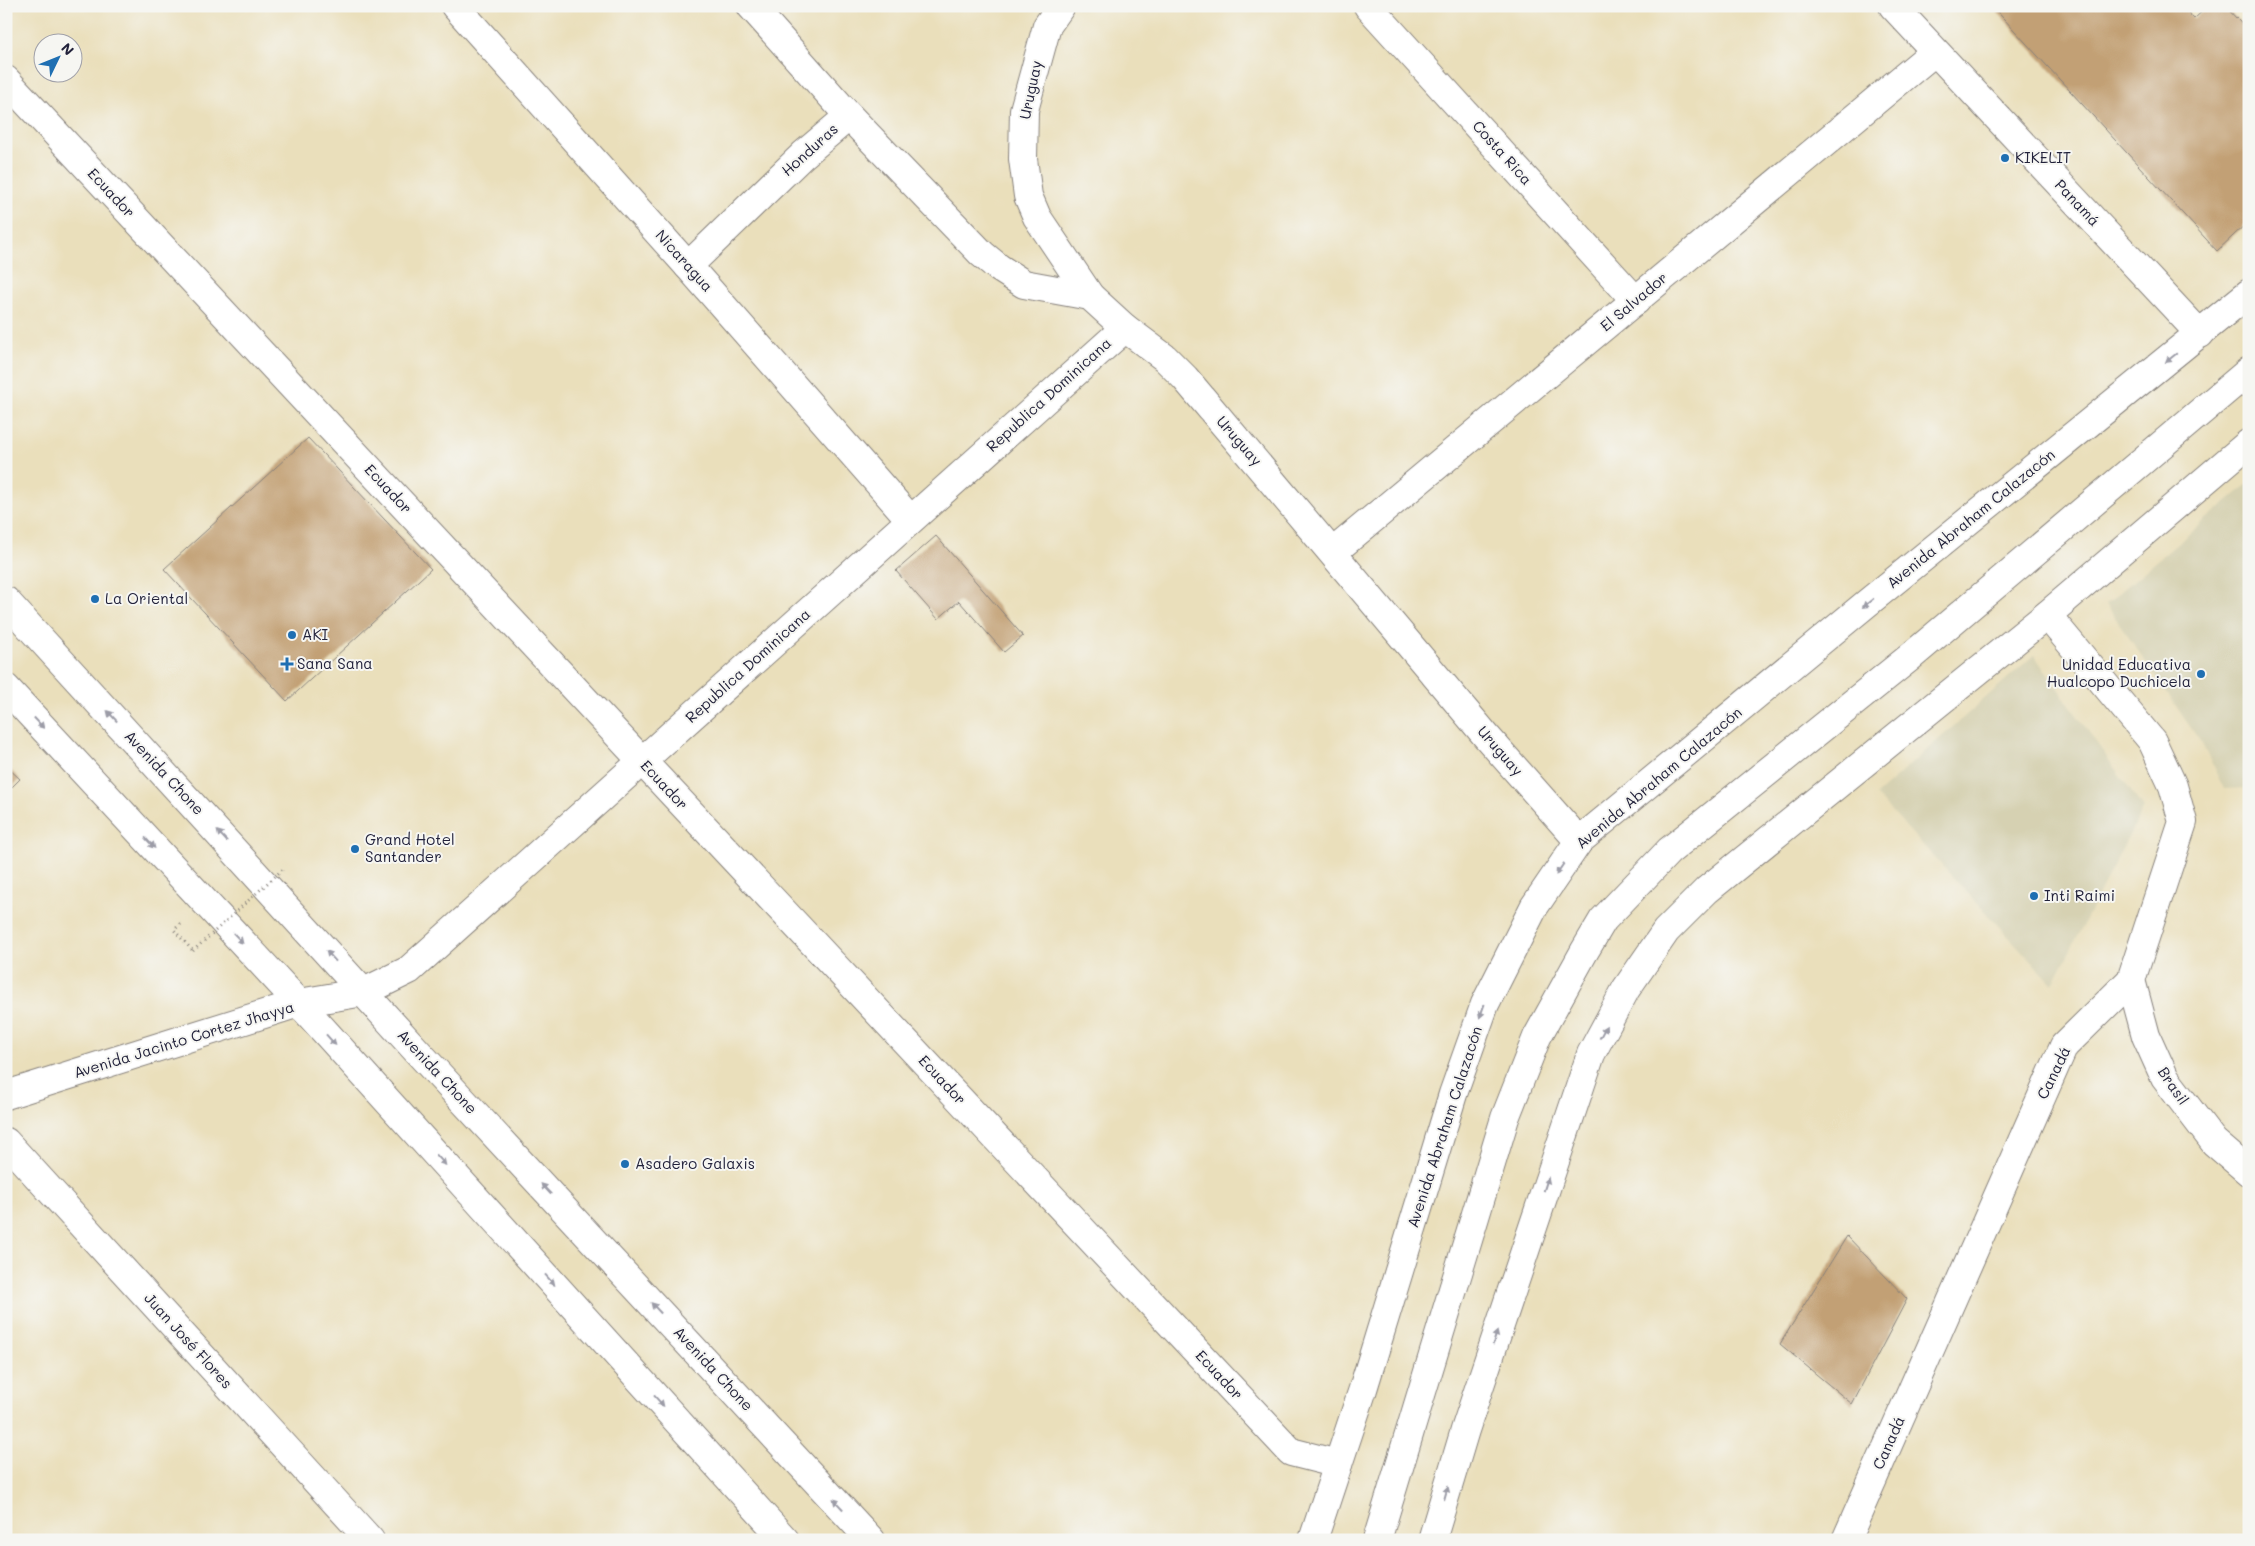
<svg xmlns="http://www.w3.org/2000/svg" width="2255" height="1546" viewBox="0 0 2255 1546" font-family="Mali,sans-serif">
<rect width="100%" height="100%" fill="#f6f6f2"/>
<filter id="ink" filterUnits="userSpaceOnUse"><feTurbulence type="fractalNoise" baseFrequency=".02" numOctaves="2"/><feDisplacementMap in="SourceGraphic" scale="10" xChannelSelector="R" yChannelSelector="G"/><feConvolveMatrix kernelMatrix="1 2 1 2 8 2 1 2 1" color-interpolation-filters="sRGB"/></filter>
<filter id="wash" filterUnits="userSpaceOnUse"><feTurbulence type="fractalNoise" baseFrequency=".0096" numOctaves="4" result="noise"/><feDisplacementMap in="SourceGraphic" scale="20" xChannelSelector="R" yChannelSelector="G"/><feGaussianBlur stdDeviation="1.12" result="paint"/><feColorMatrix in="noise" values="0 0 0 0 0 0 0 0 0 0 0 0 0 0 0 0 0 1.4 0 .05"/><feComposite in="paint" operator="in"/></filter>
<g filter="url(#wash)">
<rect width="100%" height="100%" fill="#eadfbb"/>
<g fill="#d6d1b2">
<polygon points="2249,483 2249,788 2224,789 2202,744 2106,604"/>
<polygon points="2034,655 2143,808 2053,984 1876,795"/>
</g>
<g id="blocks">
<g fill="#c2a074">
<polygon points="1992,6 2182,6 2194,19 2208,6 2225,6 2249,32 2249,221 2217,251"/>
<polygon points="308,438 431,569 287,701 164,569"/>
<polygon points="936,536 1023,636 1004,652 959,601 938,619 896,571"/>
<polygon points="6,766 20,779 6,793"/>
<polygon points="1847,1236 1907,1299 1852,1404 1780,1344"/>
</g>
</g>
</g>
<g filter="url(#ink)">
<use href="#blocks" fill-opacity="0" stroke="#86807b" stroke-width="1"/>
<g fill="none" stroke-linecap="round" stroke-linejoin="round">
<g stroke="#86807b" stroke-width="30">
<g id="minor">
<polyline points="455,6 688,266 910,519"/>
<polyline points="1061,6 1047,26 1024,110 1023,159 1028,196 1037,217 1090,296 1125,328 1165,358 1185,378 1487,737 1579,841"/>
<polyline points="1368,6 1636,301"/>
<polyline points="1893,6 2200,334"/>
<polyline points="6,80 643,762 1291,1452 1338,1464"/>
<polyline points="849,116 982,254 999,268 1024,284 1090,296"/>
<polyline points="688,266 803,155 849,116 751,6"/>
<polyline points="1333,552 1934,52"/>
<polyline points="2131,980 2146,1036 2165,1078 2214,1142 2249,1172"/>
<polyline points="364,992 409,970 1125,328"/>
<polyline points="6,1142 370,1540"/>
<polyline points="1313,1540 1363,1389 1453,1094 1485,1004 1534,907 1579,841 1866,604 2249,293"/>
<polyline points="1432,1540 1465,1430 1591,1054 1626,989 1666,931 1707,890 2047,615 2249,443"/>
<polyline points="1846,1540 2064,1046 2131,980 2183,822 2173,786 2152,741 2047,615"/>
</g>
</g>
<g stroke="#86807b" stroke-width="30">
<g id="secondary">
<polyline points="6,1095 299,1003 364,992"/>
<polyline points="1377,1540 1505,1118 1537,1037 1584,952 1603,920 1669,851 1909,658 2249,371"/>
</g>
</g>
<g stroke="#86807b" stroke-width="30">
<g id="primary">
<polyline points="6,601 416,1050 871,1540"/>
<polyline points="6,688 299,1003 785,1540"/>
</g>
</g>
<polyline stroke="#86807b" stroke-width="3" stroke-dasharray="1 4" stroke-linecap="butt" points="181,924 174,930 193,951"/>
<use href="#minor" stroke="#fff" stroke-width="28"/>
<use href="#secondary" stroke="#fff" stroke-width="28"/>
<use href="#primary" stroke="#fff" stroke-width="28"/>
<polyline stroke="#86807b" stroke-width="3" stroke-dasharray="1 4" stroke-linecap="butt" points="193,951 283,869"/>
</g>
<defs><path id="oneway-solid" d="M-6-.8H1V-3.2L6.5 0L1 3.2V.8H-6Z" transform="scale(1.25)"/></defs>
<g fill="#9c9ca7">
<use href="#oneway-solid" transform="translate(2171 358) rotate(141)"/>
<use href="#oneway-solid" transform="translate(1868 603) rotate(141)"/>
<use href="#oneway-solid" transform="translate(112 716) rotate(-133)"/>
<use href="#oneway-solid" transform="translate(39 723) rotate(47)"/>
<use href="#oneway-solid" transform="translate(222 836) rotate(-133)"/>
<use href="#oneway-solid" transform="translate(150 843) rotate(47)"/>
<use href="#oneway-solid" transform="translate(1560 869) rotate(124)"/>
<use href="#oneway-solid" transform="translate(238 938) rotate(47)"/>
<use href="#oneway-solid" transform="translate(331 956) rotate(-132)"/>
<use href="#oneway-solid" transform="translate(1482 1011) rotate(110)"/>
<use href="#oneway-solid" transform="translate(1603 1032) rotate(-62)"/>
<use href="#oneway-solid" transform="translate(331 1040) rotate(48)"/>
<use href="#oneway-solid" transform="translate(441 1160) rotate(48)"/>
<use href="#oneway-solid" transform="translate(1546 1184) rotate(-72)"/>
<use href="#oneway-solid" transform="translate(546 1189) rotate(-133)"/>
<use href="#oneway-solid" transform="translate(550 1280) rotate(48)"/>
<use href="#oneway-solid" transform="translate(656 1308) rotate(-133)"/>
<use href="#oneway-solid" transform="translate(1495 1338) rotate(-72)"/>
<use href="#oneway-solid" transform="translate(659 1401) rotate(48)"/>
<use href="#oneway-solid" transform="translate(1446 1493) rotate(-74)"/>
<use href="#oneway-solid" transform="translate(838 1504) rotate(-133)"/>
</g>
</g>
<g fill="#1f6fb2" stroke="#f6f6f2" stroke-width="2">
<circle cx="2005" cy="158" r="5"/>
<circle cx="95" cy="599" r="5"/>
<circle cx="292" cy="635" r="5"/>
<path d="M284.5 656.5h5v5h5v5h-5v5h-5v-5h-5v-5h5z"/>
<circle cx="2201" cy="674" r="5"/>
<circle cx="355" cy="849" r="5"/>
<circle cx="2034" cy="896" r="5"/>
<circle cx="625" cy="1164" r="5"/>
</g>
<g text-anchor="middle" stroke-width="4" stroke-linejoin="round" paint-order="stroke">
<g font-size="15" fill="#22223b" stroke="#f6f6f2">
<text transform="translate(1031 90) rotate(-78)" y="5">Uruguay</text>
<text transform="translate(810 150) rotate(-42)" y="5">Honduras</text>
<text transform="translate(1502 153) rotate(48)" y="5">Costa Rica</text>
<text transform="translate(111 193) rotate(47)" y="5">Ecuador</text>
<text transform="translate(2077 203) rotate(47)" y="5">Panamá</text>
<text transform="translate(684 261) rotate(48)" y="5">Nicaragua</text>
<text transform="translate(1634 302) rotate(-40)" y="5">El Salvador</text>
<text transform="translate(1049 395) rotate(-42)" y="5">Republica Dominicana</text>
<text transform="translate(1239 441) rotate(49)" y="5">Uruguay</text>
<text transform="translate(388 489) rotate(47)" y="5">Ecuador</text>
<text transform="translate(1971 519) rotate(-39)" y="5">Avenida Abraham Calazacón</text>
<text transform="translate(748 666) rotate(-42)" y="5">Republica Dominicana</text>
<text transform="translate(1500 751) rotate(49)" y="5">Uruguay</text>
<text transform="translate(164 773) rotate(47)" y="5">Avenida Chone</text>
<text transform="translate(1659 778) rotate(-40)" y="5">Avenida Abraham Calazacón</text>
<text transform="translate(664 785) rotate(47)" y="5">Ecuador</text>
<text transform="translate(184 1040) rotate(-17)" y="5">Avenida Jacinto Cortez Jhayya</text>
<text transform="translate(437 1072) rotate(47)" y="5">Avenida Chone</text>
<text transform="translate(2054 1073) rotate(-64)" y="5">Canadá</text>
<text transform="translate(942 1080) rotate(47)" y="5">Ecuador</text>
<text transform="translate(2173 1086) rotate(56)" y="5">Brasil</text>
<text transform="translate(1445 1127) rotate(-72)" y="5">Avenida Abraham Calazacón</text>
<text transform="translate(188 1341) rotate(48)" y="5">Juan José Flores</text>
<text transform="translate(713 1369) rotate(47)" y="5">Avenida Chone</text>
<text transform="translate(1219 1375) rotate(47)" y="5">Ecuador</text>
<text transform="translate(1889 1443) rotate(-66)" y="5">Canadá</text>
</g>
<g font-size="15" fill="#22223b" stroke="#f6f6f2" text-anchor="start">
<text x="2015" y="163">KIKELIT</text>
<text x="105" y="604">La Oriental</text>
<text x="302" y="640">AKI</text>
<text x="297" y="669">Sana Sana</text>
<text x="2191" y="670" text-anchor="end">Unidad Educativa<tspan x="2191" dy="17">Hualcopo Duchicela</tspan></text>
<text x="365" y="845">Grand Hotel<tspan x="365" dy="17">Santander</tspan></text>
<text x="2044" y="901">Inti Raimi</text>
<text x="635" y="1169">Asadero Galaxis</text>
</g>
</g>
<rect width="2255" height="1546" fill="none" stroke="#f6f6f2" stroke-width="25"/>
<g transform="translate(58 58) rotate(47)"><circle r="24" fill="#f6f6f2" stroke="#a1a1a9"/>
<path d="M0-4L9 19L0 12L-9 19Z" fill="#1f6fb2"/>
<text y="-8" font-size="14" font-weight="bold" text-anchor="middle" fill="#22223b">N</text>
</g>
</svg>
